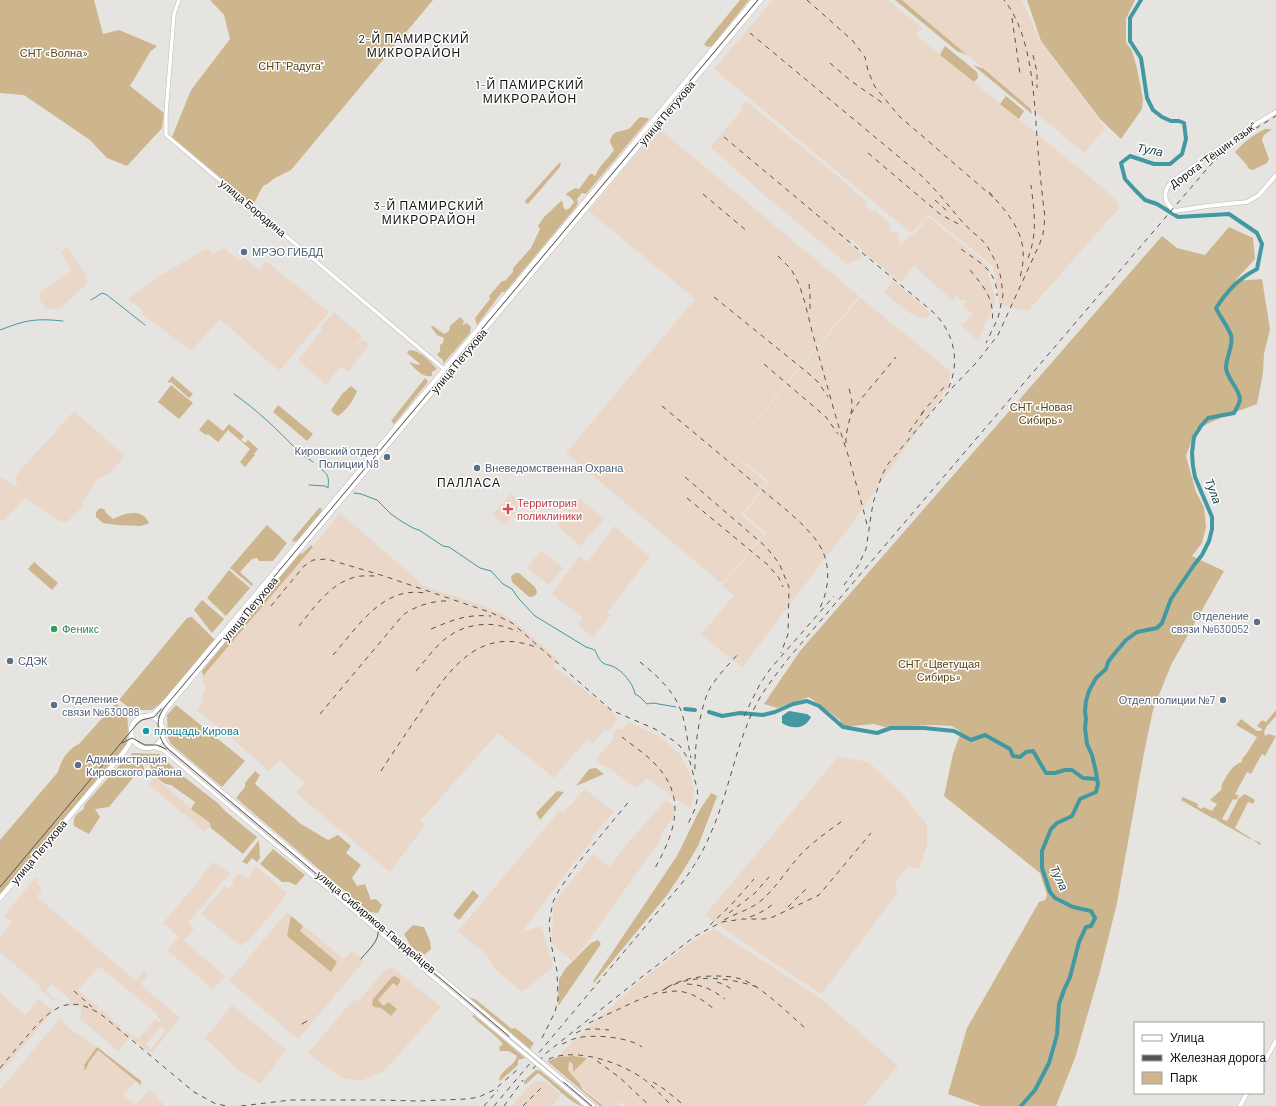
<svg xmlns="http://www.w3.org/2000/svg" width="1276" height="1106" viewBox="0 0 1276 1106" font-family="Barlow,sans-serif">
<rect width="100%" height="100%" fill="#e6e4e1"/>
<g fill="#ead7c7" fill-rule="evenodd">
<polygon points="773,0 888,0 922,28 916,35 1103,188 1117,201 1119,208 1028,311 999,304 993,266 929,215 911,233 714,69"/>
<polygon points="902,0 1022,0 1040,41 1105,128 1084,153"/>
<polygon points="746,101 847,184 847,187 850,187 867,202 865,205 873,212 875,210 890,224 891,232 897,232 900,245 913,233 915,234 928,217 983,261 991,271 988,273 995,297 994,306 987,321 984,323 985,325 978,341 961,325 973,314 963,306 967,302 964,299 962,301 956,296 953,301 914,266 901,282 866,254 852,239 848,243 863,255 862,258 847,264 764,195 714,150 712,150 711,146 743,109 741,107"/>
<polygon points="658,128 859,296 730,451 767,483 741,515 764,534 722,584 566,453 695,299 589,211"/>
<polygon points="67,247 86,275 87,284 60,308 47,309 40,301 39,293 71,271 61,252"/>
<polygon points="224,248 240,261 244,257 259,270 266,261 329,312 279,371 220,319 191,351 142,314 143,311 128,299 159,276 203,251 208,249 212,255"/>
<polygon points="893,280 931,313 928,316 921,318 906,311 884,292"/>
<polygon points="860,297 951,372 948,387 856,518 742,667 701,635 734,595 722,586 766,533 744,514 769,482 731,451"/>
<polygon points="334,312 362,336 347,356 362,339 369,345 348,372 340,366 326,385 298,360 322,330 320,328"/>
<polygon points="74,411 125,456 109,474 98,479 81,503 83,506 67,522 59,521 25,498 2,522 0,520 0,477 19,488 15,482 17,474"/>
<polygon points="579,498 604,519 580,546 557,525"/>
<polygon points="340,513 412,575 421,585 487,607 504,615 517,623 558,660 553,666 614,713 617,719 609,732 605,729 593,744 587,739 554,778 498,733 420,821 425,825 390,872 296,793 305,783 279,760 269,771 228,735 197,710 204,700 201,697 206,689 202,677 316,543"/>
<polygon points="614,526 650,557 607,612 611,615 593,637 578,625 583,618 552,594 579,556 588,562"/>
<polygon points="541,551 563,568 548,585 527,567"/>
<polygon points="628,723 631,723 659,736 679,753 691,776 694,792 692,804 689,808 647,778 636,788 607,767 605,767 597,761 596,759 613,739 612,735 615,731 617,729 621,730"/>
<polygon points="838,757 868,762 879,772 903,795 927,825 927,845 919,869 909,866 895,883 898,892 822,994 763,956 705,915"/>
<polygon points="154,777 211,825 205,832 148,784"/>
<polygon points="584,790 589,792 614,812 592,836 593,839 559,882 522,932 541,926 553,966 552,968 522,992 493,967 487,955 458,931 560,810 563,813"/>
<polygon points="666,800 674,806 674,816 662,833 659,842 613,906 583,949 572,961 553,945 552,937 553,913 554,904 557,899 593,854 610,867 626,845"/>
<polygon points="213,862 230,873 188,923 194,929 184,941 225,976 213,989 167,950 179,937 163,923 190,891"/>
<polygon points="256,866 287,893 282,899 283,900 247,943 245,941 241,946 201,914 225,886 229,889 234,883 232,881 238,874 248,879"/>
<path d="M35,878L39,880L37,883L41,887V891L37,897L135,980H137L144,971L148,975L145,980L144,979L142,980L143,982L141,984L144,986L143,987L180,1018L151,1054L130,1037L118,1051L79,1018L81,1016V1006H67L66,1003L70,1000V999L51,984L46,990L55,999L54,1001L39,988L40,986L0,952V937L12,922L4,916ZM99,966L158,1015L157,1017L161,1020L159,1022L155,1019L146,1029L148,1031L147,1032L145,1031L138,1040L127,1031L125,1033L119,1028L120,1026L101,1009L100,1011L98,1009L99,1007L78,990ZM161,1026L166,1030L151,1049L146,1044Z"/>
<polygon points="287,912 344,959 352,951 364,961 298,1039 229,981"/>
<polygon points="714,929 819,997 898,1066 864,1106 626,1106 621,1102 618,1106 604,1106 551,1062 635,985 694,940"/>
<polygon points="393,968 441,1007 384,1071 363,1080 343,1079 308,1053 354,999 358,1002 386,969"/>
<polygon points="0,993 25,1015 39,999 53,1011 0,1073"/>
<polygon points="232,1005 286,1050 275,1063 276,1064 260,1084 237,1069 205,1038"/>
<polygon points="59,1019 75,1033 78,1033 137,1079 123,1095 136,1105 149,1090 157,1096 156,1098 164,1104 163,1106 0,1106 0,1090"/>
<polygon points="535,1081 545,1081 561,1095 552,1106 512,1106 530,1084"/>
</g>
<polygon fill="#ebd7c8" points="511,493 522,503 505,525 493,515"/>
<g fill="#cdb68d">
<polygon points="0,0 94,0 103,34 119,30 157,46 150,52 130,86 164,113 162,128 127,166 107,158 90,140 24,95 0,93"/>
<polygon points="210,0 433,0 291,170 275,178 267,184 263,186 253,205 172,137 191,90 230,39 224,15"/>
<polygon points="740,0 749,0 712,46 707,47 704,44"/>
<polygon points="895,0 902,0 967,55 957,51"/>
<polygon points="1027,0 1135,0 1126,19 1126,42 1132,51 1137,68 1143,99 1142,109 1121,139 1100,119 1041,41"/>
<polygon points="945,46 977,72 978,78 974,82 940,55"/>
<polygon points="973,65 984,69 1031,109 1032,114"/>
<polygon points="1006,96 1024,111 1019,119 1000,104"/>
<path d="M640,117L647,118L649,119L586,194L582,193L577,199L578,203L576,207L505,292H502L477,325L475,318L490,299L489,296L502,281H505L513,272V268L531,248L540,229L538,226L544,217L561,201L563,202V207L566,210L570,208L574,202L570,197L566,195L567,193L575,188L579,189L590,174H593L594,176L596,175C597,168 610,157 614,150L610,142C613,127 623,134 631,127C634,124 636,120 640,117Z"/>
<path d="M1265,129H1272L1264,135L1262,140L1269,159L1267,163L1253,170L1249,169L1246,164L1235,152C1244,142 1253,135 1265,129Z"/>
<polygon points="559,163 561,163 560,167 528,204 526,203 525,201"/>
<polygon points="1229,227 1253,238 1255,259 1235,281 1262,279 1270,329 1264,354 1263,373 1257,404 1225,416 1196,429 1186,456 1196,492 1204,507 1206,527 1202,543 1192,556 1224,571 1171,665 1153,710 1144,753 1117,903 1099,975 1075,1058 1056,1106 981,1106 948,1094 967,1028 1039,902 1045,900 1047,895 1040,873 944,796 953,754 961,732 952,726 934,725 885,727 874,724 843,727 840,720 809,697 777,708 764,704 800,651 1162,236 1177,248 1205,255"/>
<polygon points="460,317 464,321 462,325 467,323 471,327 470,333 443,364 443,360 437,355 440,351 440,345 443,343 444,338 437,335 431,327 433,326 444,334 449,331 450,326"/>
<path d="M409,350C420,350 430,361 437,369L432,372V376C423,378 415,369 409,362L419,365L420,364L407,353Z"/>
<polygon points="172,376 193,394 189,398 171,382 167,383"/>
<path d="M425,378L427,380L428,382C416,396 406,410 394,424L391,421Z"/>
<polygon points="171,385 193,403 179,419 158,402"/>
<path d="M351,386L357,391C353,401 347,410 338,416L333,413L331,410L342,394Z"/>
<polygon points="278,405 313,434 307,441 273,412"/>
<polygon points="208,419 223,431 229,424 244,436 241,440 245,443 248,440 258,449 254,454 255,455 245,467 240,462 250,449 228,430 218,442 208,434 206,435 199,430"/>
<path d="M100,508L104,509L106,513L113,519C125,513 142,508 149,523L141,526L117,525L103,523L96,517V512Z"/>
<polygon points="319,508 321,508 322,511 297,541 293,542 292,540"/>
<polygon points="267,525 287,543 273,561 259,561 257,558 252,559 240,572 253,584 252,586 230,568"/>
<polygon points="311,545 313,547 203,676 202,671 299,553 302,554"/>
<polygon points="34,562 58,583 52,590 28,569"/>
<polygon points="229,570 250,588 226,616 207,598"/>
<path d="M516,573H519L535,587L537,592C536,596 532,598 528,596L512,582L511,576Z"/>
<polygon points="202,600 224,619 212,633 194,610"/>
<polygon points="192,617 215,640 161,703 152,710 132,710 119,700 187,618"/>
<path d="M117,704C119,706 123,708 124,710C130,717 128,737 126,745L0,896V840L58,772C61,760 68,749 79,744L114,705Z"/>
<polygon points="176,705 245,761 222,787 171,744 168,738 167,715"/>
<path d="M1276,710V716L1267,726L1264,732L1265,736L1268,734L1276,736L1265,756L1262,754L1251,774L1247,772L1235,794L1239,796L1236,800L1233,799L1222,819L1227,821L1239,798L1245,794L1255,800L1253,804L1248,802L1235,828L1252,839L1261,843L1260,845L1252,839H1250L1218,821L1215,818L1214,819L1181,800L1183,797L1198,804L1197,806L1201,809L1203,807L1212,811L1217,804L1210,800L1222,789L1221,786C1226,777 1231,765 1242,762V759L1247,753L1257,737L1236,725L1241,719L1257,731H1261L1262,729L1257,726L1262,720L1266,722Z"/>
<path d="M133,753L159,754L179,773L219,804L225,811L257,837L243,854L211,828L210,823L191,809L195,802L171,785C162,785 152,774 150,765L142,764L145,770L136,774L109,807L95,809L100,817L89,834L74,826C73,818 75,814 83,810L85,804L123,761Z"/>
<polygon points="596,768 604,774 576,786 589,769"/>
<polygon points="255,771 260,775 255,784 301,824 328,840 338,835 351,846 346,853 361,865 352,878 357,886 365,884 371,900 376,899 382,905 378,913 369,912 236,798 245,787 245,783"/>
<polygon points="557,791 564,792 540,820 536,813"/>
<polygon points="711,793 717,796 716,799 698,846 683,871 667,895 594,983 593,981 677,856 699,811"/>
<polygon points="259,840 260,858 257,862 252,858 247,864 242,862"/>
<polygon points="273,849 305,875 296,885 289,882 282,882 260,864"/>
<polygon points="473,890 479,896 459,920 453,915"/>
<polygon points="291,916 303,926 300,931 337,962 331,972 287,936"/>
<polygon points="413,925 424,927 430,941 431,949 423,956 410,945 404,934"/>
<polygon points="598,940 601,944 559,1005 558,1005 559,979 566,968 591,943"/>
<polygon points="395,976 400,979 400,982 397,986 393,983 378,1000 384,1006 388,1002 397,1009 391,1016 381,1008 374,1007 372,1005 373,999 392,977"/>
<polygon points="470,998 475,999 512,1029 515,1028 534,1043 530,1049"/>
<path d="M474,1015L525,1058L518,1060V1065L500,1081L499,1080C501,1069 514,1067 517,1056L509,1051H500L499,1047L503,1044C494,1033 482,1026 472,1016Z"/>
<polygon points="97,1047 141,1081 141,1085 98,1050 89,1062 86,1069 83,1070 85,1067 84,1065"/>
<polygon points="574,1056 587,1058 573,1072 573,1064 569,1061 568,1070 579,1083 583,1090 603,1106 600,1106 547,1061 559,1057"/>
<path d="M536,1070H539L583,1106C573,1106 549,1080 538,1073L526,1084H524V1081Z"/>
</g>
<path fill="#4399a1" d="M789,711L807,714L811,717C805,729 793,730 782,723V716Z"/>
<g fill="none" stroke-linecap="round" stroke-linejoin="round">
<g stroke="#4399a1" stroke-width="1">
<polyline points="91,300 102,293 107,295 145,325"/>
<path d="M0,330C26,320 35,318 63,321"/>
<path d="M234,394C256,409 279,431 297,450"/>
<polyline points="303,455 313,462"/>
<path d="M309,485L325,486L328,488C329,477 329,475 320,468"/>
<path d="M354,493L361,494L377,500L391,514L401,521L413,528L419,530L443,546L449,547L480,568L491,571L503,584L512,589L519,599L535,616L586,647L595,650C597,655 599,660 603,663C606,665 610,665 612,666C622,670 633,683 635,694L640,697L647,704L653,703L676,707"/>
</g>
<g stroke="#4399a1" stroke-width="4">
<polyline points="685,709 695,710"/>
<polyline points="709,712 722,716 740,713 763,715 775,712 793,704 807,701 819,706 843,727 877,733 891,728 924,728 954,731 971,740 985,735 1010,749 1013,756 1020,757 1026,752 1033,751 1046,773 1055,773 1065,770 1072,770 1083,778 1097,779"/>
<path d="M1021,1106L1035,1090L1049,1063L1057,1035L1059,1004L1064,990L1070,977L1079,942L1086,927L1091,926L1095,918L1091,911L1073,907L1055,898L1050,892L1042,868V851L1051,829L1057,823L1072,816L1080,799L1096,792L1098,784L1096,772L1092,755L1087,744L1085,728L1086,719L1085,711L1086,701L1089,691L1096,678L1106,669L1108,662L1115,653L1126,640L1137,632L1157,628L1162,623L1171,599L1194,565L1202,555L1209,541L1212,529V517L1195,477L1193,466L1192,453L1194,437L1201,426L1208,418L1234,413C1236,409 1240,403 1240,399C1239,388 1227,379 1226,368C1226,357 1234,344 1231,335C1227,325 1220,317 1216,308C1228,290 1238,279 1257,269L1262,244L1257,233L1229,214L1178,217L1157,204L1145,200L1135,190L1125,179L1121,163L1130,156L1154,164H1170L1182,154L1186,139L1184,123L1179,121H1171L1162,117L1153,110L1147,98L1141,58L1130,41V18L1141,0"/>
</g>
<g stroke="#bcbab7" stroke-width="4.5">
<g id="secondary">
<polyline points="179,0 174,14 166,113 166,135 444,369"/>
<polyline points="162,736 167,745 511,1036"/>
<polyline points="153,747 163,750 508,1040"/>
<polyline points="563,1080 594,1106"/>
<polyline points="561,1084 587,1106"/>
</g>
</g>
<g stroke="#bcbab7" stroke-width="5">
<g id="primary">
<path d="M1276,112L1246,130L1173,181C1162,190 1163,203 1175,211L1207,206L1247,202L1259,195L1276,175"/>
<polyline points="1263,1064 1276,1041"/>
<polyline points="1240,1106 1247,1093"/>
</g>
</g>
<g stroke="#bcbab7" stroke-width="5.5">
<g id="trunk">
<circle cx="147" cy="732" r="16"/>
<polyline points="148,716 154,714 168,699 754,0"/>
<polyline points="161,724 161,719 165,710 761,0"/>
<path d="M0,898L111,767C120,757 127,750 132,738"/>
</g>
</g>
<use href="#secondary" stroke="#fff" stroke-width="3.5"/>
<use href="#primary" stroke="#fff" stroke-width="4"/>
<use href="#trunk" stroke="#fff" stroke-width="4.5"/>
<g stroke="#555452" stroke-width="1">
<polyline points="122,743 132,738 145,745 157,745 166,749"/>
<polyline points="0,887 137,724 142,720 154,717 161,709"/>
<path d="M361,959C369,949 384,937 376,925"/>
<polyline points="302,1024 307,1021"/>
<path d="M592,1106L167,748C159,740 155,723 161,713C164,707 170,701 175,695L758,0"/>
</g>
<g stroke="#555452" stroke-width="1" stroke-dasharray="5 5" stroke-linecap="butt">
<polyline points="807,0 853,41 865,57 868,71 875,87 899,116 993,197"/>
<polyline points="1012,18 1020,74"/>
<polyline points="750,33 923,177 939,194 964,224 986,244 997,264 1001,278 1003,295 998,318 986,343"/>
<polyline points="1033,55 1037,72 1037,88"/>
<polyline points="830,63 851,81 884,104"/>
<path d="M724,137L933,312C954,332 961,362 948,389"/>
<polyline points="868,153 940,214 962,226"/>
<path d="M989,192C1013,219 1031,239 1020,277"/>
<polyline points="703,194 748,232"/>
<polyline points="935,200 947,211"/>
<path d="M961,249C980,263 997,270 997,296"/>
<polyline points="778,256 791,269 799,284 805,303 813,335 837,421 849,458 865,516 867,525"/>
<path d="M1028,258C1038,233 1034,210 1031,185"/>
<path d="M970,270C984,287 995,299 992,323"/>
<polyline points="809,284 810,293 810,310"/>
<polyline points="714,297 808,373 818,382 828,397"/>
<polyline points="764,364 826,417 838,434"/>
<path d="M662,406C697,435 732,464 767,494C784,508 815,532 823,552C831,570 828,591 820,608"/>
<polyline points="851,414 861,399 896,357"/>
<polyline points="921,414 944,387"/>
<polyline points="909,432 924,411"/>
<path d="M846,443C845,430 852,417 852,404C852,399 850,393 849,388"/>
<polyline points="685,477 766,547 779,563 789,587 788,634 781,653"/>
<polyline points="687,498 768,565 779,578 783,587"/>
<path d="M844,585L858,566L866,549L873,503L882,475L888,464L950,390L977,362L998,335L1040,243L1043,234L1045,217C1042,195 1040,172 1038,150C1034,104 1034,37 1004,0"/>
<polyline points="271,606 304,566 313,560 327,559 384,576 492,613 512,623 611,710 655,729 674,741 680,746 690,762 697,788 698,796 695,809 687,826"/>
<path d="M299,626C313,609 329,585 352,578C359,575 369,576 377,576"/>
<path d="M431,629C453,620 466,614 491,616"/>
<path d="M333,655C358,627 382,586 425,593"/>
<path d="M640,662C655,674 671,688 679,706C686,721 687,741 691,758"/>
<path d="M416,671C426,660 434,648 445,639C466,622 495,620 518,632"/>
<path d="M320,714L403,615C415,606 434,600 450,601"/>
<polyline points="744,716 760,684 771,668 834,596"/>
<path d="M622,737C633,746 646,754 656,765C688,799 674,834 654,870"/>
<path d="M695,769C694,749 700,708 709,690C717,676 729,664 740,652"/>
<path d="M381,771C394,751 407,732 420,713C449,670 479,624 538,648"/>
<polyline points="788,907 807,888"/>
<polyline points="729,913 754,894 769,877"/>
<path d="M750,917C760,913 768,909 775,902"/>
<path d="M724,920C738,912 753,909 764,898C779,884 790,865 804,851C817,839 831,829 845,819"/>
<polyline points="710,925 732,904 754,879"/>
<polyline points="717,982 725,985 733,990"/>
<path d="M687,984C704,985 711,989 725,999"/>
<path d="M757,987C734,979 705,975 681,982C675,984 670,986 664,989C679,980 693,977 711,976C721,976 731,976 741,979C760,985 789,1014 805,1028"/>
<polyline points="74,991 92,1007"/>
<path d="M662,993C684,987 698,996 714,1009"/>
<polyline points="589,1023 636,1001 668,988"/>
<path d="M576,1033C586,1027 597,1029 609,1030"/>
<polyline points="542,1038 555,1012 558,999 557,971 551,944 549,923 553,902 559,890 578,863 631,799"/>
<path d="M562,1044C567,1042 572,1039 577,1038C593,1034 629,1037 642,1047"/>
<polyline points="597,1061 619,1077 650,1106"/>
<path d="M540,1064C568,1043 621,1062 645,1080C655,1088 664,1098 672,1106"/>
<path d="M0,1068C9,1057 19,1046 28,1035C51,1008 69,992 103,1016L194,1092L214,1103L226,1106"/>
<polyline points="533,1069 545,1054 643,976 694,937 710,928 722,922 743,919 764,919 773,917 819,895 871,833"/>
<polyline points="653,1082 664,1089 685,1106"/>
<polyline points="241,1106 291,1100 378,1100 418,1101 467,1099 479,1097 494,1090 517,1070"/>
<polyline points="484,1106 498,1090"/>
<path d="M494,1106L682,883C693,868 703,852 710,835C729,793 735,746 756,705C764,689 776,675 787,660L1212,163L1242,137L1276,116"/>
<polyline points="504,1106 523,1080"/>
<polyline points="523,1106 543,1086"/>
</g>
<g stroke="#bcbab7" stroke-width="4.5" stroke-linecap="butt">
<g id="secondary-bridge">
<polyline points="511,1036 563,1080"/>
<polyline points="508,1040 561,1084"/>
</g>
</g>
<use href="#secondary-bridge" stroke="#fff" stroke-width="3.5"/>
</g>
<g fill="#5c6f8a" stroke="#fff" stroke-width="1.5">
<circle cx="244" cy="252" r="4"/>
<circle cx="387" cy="457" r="4"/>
<circle cx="477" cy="468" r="4"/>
<circle cx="1257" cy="622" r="4"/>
<circle cx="10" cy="661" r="4"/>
<circle cx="1223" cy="700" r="4"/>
<circle cx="54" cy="705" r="4"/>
<circle cx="78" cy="765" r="4"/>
</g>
<path fill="#e0444e" stroke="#fff" stroke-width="1.5" d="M506 503h4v4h4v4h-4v4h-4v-4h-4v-4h4z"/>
<circle fill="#2e9e5b" stroke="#fff" stroke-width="1.5" cx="54" cy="629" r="4"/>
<circle fill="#0f9aa8" stroke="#fff" stroke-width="1.5" cx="146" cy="731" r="4"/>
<g text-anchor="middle" stroke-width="3" stroke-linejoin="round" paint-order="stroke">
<g font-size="11" fill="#594316" stroke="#fff">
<text x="54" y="57">СНТ «Волна»</text>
<text x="291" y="70">СНТ "Радуга"</text>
<text x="1041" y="411">СНТ «Новая<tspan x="1041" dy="13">Сибирь»</tspan></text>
<text x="939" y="668">СНТ «Цветущая<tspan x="939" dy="13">Сибирь»</tspan></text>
</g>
<g font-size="11" fill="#121110" stroke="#fff">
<text transform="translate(667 113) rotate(-50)" y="4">улица Петухова</text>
<text transform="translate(1213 155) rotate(-36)" y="4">Дорога "Тёщин язык"</text>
<text transform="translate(253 208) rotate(40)" y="4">улица Бородина</text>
<text transform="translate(459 361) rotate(-50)" y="4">улица Петухова</text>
<text transform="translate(250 609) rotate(-50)" y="4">улица Петухова</text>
<text transform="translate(39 852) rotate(-50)" y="4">улица Петухова</text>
<text transform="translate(376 922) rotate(40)" y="4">улица Сибиряков-Гвардейцев</text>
</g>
<g font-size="11" fill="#4e5e75" stroke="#fff" text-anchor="start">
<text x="252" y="256">МРЭО ГИБДД</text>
<text x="379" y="455" text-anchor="end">Кировский отдел<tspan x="379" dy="13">Полиции N8</tspan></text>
<text x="485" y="472">Вневедомственная Охрана</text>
<text x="1249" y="620" text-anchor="end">Отделение<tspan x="1249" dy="13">связи №630052</tspan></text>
<text x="18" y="665">СДЭК</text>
<text x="62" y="703">Отделение<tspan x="62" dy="13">связи №630088</tspan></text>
<text x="1215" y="704" text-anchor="end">Отдел полиции №7</text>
<text x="86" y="763">Администрация<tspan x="86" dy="13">Кировского района</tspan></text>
</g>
<g font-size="11" fill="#be3a42" stroke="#fff" text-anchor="start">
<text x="517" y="507">Территория<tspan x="517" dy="13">поликлиники</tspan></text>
</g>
<g font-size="11" fill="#27864d" stroke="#fff" text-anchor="start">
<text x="62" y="633">Феникс</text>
</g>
<g font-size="11" fill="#0d838f" stroke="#fff" text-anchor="start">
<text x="154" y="735">площадь Кирова</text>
</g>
<g font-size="12" letter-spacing="1" fill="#121110" stroke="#fff">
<text x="414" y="43">2-Й ПАМИРСКИЙ<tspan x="414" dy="14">МИКРОРАЙОН</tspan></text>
<text x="530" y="89">1-Й ПАМИРСКИЙ<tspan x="530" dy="14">МИКРОРАЙОН</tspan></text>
<text x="429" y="210">3-Й ПАМИРСКИЙ<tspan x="429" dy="14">МИКРОРАЙОН</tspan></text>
<text x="469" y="487">ПАЛЛАСА</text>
</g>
<g font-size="12" font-style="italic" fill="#153d42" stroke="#fff">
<text transform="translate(1150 150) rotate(11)" y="4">Тула</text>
<text transform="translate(1213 491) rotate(69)" y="4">Тула</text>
<text transform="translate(1059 878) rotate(65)" y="4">Тула</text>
</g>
</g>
<rect x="1134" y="1022" width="130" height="72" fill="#ffffff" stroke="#a0a09f"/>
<rect x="1142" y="1035" width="20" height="6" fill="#ffffff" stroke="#a0a09f"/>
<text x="1170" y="1042" font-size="12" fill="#121110">Улица</text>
<rect x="1142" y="1055" width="20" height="6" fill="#555452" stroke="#a0a09f"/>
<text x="1170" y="1062" font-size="12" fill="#121110">Железная дорога</text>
<rect x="1142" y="1072" width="20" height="12" fill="#cdb68d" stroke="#a0a09f"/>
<text x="1170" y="1082" font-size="12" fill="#121110">Парк</text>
</svg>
